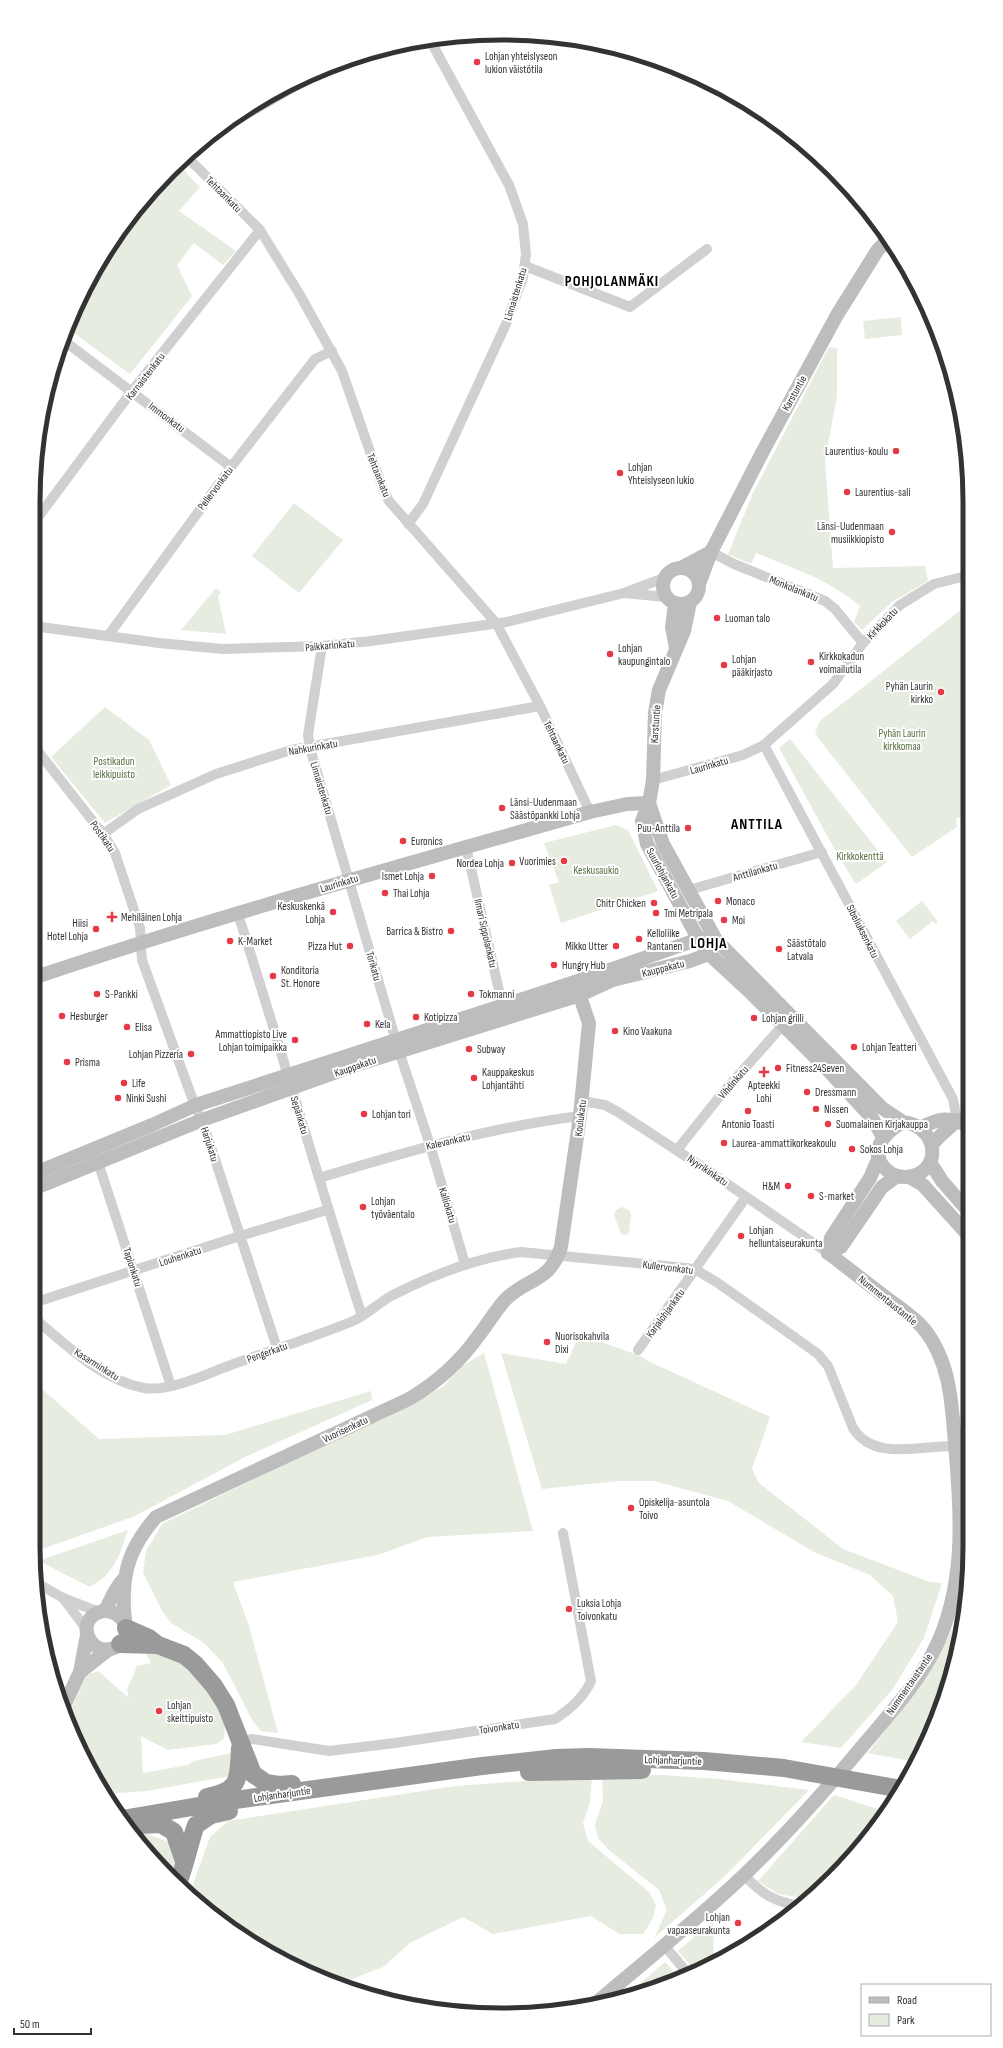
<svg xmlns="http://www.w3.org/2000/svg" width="1003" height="2048" viewBox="0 0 1003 2048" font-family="'Sofia Sans Condensed',sans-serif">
<rect width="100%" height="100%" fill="#fff"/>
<g fill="#e6ecdf">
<polygon points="182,164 186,173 200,187 179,211 236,251 223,265 194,243 177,265 192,296 130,374 67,328 112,241 170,170 176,165"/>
<polygon points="901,317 902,335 865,339 863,321"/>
<path d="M829,347L837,348V396L825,461L833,568L925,566L928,581L892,602L862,630L854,622L860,606C830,580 793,568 756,553L751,564L728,554L753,493Z"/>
<polygon points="294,503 343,540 299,593 252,556"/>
<polygon points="216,588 221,592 218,597 226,634 181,630"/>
<polygon points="967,605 967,817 956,818 957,827 912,857 815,734 819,722"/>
<polygon points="105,707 149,740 171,785 105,823 51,757"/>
<polygon points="790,739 887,862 856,884 839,857 779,748"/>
<polygon points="616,825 628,830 658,891 561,923 549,885 559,882 544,843"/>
<polygon points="922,901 938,922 935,924 933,921 910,939 896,921"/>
<polygon points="622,1207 629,1210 631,1215 629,1233 626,1235 621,1234 614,1215 616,1210"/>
<polygon points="580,1334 643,1357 648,1361 770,1417 752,1469 759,1483 843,1549 930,1582 942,1583 924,1638 892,1690 841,1748 801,1742 856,1685 898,1622 893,1596 870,1575 814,1552 728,1501 654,1481 618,1481 542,1489 501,1353 566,1364"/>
<polygon points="484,1353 533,1531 427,1537 378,1555 233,1582 249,1626 278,1733 261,1731 252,1720 223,1663 204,1643 171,1623 161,1609 143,1573 146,1551 162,1524 443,1387 462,1366"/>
<polygon points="34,1382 99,1439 225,1435 371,1391 372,1400 245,1457 135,1516 34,1552"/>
<path d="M128,1530C119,1556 115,1573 90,1587L39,1561L35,1568L34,1558L38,1561Z"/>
<polygon points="965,1598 961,1638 934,1726 915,1762 868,1753 926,1678 955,1624"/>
<path d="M145,1651C149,1651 156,1650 160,1651C165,1652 170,1657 174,1659C199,1674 230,1707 224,1739L216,1744L168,1750L141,1736L143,1773L188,1765L194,1761L231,1753L230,1776L147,1791L105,1794L96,1781L67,1718L87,1675L98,1671L129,1698L127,1690L137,1666L151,1663Z"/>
<polygon points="663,1775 718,1779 809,1790 725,1876 654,1938 667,1910 659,1890 610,1851 598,1838 595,1825 603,1801 602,1776"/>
<polygon points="592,1776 590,1802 583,1823 588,1841 649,1892 656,1905 653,1918 643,1934 619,1934 591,1916 493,1934 463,1917 410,1943 383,1967 339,1984 322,1979 241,1936 189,1895 210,1837 228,1821 455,1786"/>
<polygon points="834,1795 887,1812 833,1878 809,1899 778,1894 758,1881"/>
<polygon points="148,1834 168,1842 177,1854 174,1879 133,1835"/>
<polygon points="713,1921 714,1964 696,1972 678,1951"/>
<polygon points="665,1962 680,1979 652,1990 627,1995"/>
</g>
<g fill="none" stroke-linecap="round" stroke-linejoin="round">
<g stroke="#d0d0d0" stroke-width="10">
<polyline points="187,157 260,230 300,295 342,371 383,489 389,501 496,623 540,706 590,812"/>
<polyline points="525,266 630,307 707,249"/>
<polyline points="63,340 231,467"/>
<polyline points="33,524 132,391 260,230"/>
<polyline points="408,524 423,504 506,324 523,277 526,254 523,224 509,185 430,40"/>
<polyline points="711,552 734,564 825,601 835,609 863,643"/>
<polyline points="624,593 666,597"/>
<polyline points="33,626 159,643 223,649 322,646 371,641 507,622 624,593 664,578"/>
<polyline points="108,636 231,467 315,359 332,351"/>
<polyline points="322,646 308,735 310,748 399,1051 430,1145 465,1264"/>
<polyline points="33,745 103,834 115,853 140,928 142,960 191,1095 206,1132 277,1348"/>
<polyline points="764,745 953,1099 957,1120"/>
<polyline points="653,780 743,755 764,745 833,684 863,643 900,605 934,584 966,576"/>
<polyline points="103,834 138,809 216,774 291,750 540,706"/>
<polyline points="466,847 504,1012"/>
<polyline points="689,890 822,852"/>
<path d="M238,914C281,1048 319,1183 362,1316"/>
<polyline points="582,1101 605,1105 618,1112 713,1174 828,1253"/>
<polyline points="677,1150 720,1096 783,1025"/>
<polyline points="96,1156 171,1386"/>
<path d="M319,1178C405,1152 491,1127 580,1116"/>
<polyline points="33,1303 240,1236 327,1210"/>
<path d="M33,1317C65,1344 101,1380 144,1388C169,1392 204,1375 228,1366C269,1351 312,1338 353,1321C367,1315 377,1304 391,1296C432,1275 475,1258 521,1252L687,1268L696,1270L718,1283L818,1354L828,1366L853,1428C874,1462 922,1445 955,1446"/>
<polyline points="638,1350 746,1197"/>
<polyline points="956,1465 970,1469"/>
<polyline points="37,1583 63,1598 99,1612"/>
<polyline points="63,1598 87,1630"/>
<path d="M241,1741L252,1739L329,1751L395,1743L555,1719C569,1710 584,1697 591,1681L563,1533"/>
<path d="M744,1875C762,1894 774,1902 801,1906"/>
<polyline points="664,1945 689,1975"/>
</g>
<g stroke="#bdbdbd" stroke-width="14">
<polyline points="232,120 307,77"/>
<circle cx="681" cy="586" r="18"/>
<polyline points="681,568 711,552"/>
<polyline points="699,584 711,552 763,451 837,315 877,251 887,240"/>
<polyline points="690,602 684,631 659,690 655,713 653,780 649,803 642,821 647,844 694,931 709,954 749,991 827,1069 872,1118 883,1137"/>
<polyline points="675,603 672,627 676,648"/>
<polyline points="649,803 663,844 716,940 882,1108 903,1122"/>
<path d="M33,978C217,916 404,865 590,812L627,804L649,803"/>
<path d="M903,1122C939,1126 944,1174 906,1177C900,1177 894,1176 889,1172C865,1153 884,1133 903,1122Z"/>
<path d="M920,1128C939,1118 950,1116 968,1126"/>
<path d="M932,1145C939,1135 949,1129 957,1120"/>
<polyline points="930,1162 942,1181 969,1212"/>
<polyline points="33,1174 152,1125 196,1105 575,982 699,939 716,940"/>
<polyline points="909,1177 923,1185 969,1236"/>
<polyline points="33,1189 202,1120 359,1064 580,995 613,980 690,961 709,954 716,940"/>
<polyline points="828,1253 831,1238 870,1178 879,1157"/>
<polyline points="828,1253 841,1247 882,1187 897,1176"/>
<path d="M105,1610C111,1600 115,1588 123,1580"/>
<path d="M124,1622C108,1598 76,1618 90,1640C98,1654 118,1652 124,1638C128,1629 124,1617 124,1608C122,1570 131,1546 156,1517L409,1399C438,1382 460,1362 479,1335C488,1324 495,1311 505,1300C527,1277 549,1284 561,1247L580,1116L589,1023L575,982"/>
<polyline points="80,1672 108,1650"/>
<polyline points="63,1708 80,1672 87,1635"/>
<path d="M596,2003C645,1961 697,1920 743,1876C787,1834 827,1789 865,1743C894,1709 928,1672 943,1630C964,1574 961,1515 956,1456C952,1413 953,1365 924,1329C915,1318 900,1308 888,1299C868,1284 848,1268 828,1253"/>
</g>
<g stroke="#9a9a9a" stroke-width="18">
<polyline points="126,1628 149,1638 158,1645 184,1655 195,1664 214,1686 226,1705 253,1774 266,1783 279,1785 292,1784"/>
<polyline points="120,1644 157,1645"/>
<polyline points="529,1772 642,1770"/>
<path d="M207,1797C242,1790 238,1778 240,1748"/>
<polyline points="122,1819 228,1801 482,1766 556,1758 589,1757 704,1761 784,1768 901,1789"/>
<polyline points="140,1825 161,1824 174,1832 184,1861"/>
<path d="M178,1883C186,1864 189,1844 196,1825L211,1815L229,1811"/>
</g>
</g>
<g fill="#e63946" stroke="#fff" stroke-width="1.5">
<circle cx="477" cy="62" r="4"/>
<circle cx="896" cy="451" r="4"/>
<circle cx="620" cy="473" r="4"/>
<circle cx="847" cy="492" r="4"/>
<circle cx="892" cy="532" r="4"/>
<circle cx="717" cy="618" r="4"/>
<circle cx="610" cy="654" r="4"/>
<circle cx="811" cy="662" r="4"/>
<circle cx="724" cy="665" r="4"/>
<circle cx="941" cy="692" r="4"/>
<circle cx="502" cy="808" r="4"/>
<circle cx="688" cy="828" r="4"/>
<circle cx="403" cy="841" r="4"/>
<circle cx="564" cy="861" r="4"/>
<circle cx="512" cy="863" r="4"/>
<circle cx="432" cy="876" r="4"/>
<circle cx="385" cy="893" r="4"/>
<circle cx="718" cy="901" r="4"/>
<circle cx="654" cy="903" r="4"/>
<circle cx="333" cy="912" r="4"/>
<circle cx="656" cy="913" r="4"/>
<path d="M110 911h4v4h4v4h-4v4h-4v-4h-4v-4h4z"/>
<circle cx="724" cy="920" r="4"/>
<circle cx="96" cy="929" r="4"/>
<circle cx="451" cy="931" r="4"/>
<circle cx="639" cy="939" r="4"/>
<circle cx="230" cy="941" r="4"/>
<circle cx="350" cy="946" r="4"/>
<circle cx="616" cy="946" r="4"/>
<circle cx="779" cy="949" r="4"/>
<circle cx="554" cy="965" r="4"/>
<circle cx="273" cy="976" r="4"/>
<circle cx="97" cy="994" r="4"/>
<circle cx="471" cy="994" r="4"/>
<circle cx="62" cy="1016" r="4"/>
<circle cx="416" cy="1017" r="4"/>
<circle cx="754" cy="1018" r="4"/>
<circle cx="367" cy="1024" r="4"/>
<circle cx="127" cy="1027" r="4"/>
<circle cx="615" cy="1031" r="4"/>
<circle cx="295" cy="1040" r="4"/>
<circle cx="854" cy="1047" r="4"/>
<circle cx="469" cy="1049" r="4"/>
<circle cx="191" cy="1054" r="4"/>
<circle cx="67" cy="1062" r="4"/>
<circle cx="778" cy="1068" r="4"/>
<path d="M762 1066h4v4h4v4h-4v4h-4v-4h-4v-4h4z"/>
<circle cx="474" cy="1078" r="4"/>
<circle cx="124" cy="1083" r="4"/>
<circle cx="807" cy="1092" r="4"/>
<circle cx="118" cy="1098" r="4"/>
<circle cx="816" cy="1109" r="4"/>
<circle cx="748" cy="1111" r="4"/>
<circle cx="364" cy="1114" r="4"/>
<circle cx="828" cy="1124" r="4"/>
<circle cx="724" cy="1143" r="4"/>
<circle cx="852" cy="1149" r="4"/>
<circle cx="788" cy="1186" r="4"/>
<circle cx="811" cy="1196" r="4"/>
<circle cx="363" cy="1207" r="4"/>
<circle cx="741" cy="1236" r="4"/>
<circle cx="547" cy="1342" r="4"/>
<circle cx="631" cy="1508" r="4"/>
<circle cx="569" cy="1609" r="4"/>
<circle cx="159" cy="1711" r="4"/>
<circle cx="738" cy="1923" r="4"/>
</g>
<g text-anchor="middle" stroke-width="4" stroke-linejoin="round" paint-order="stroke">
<g font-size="11" fill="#333" stroke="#fff" text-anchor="start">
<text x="485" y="60">Lohjan yhteislyseon<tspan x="485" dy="13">lukion väistötila</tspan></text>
<text x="888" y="455" text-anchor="end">Laurentius-koulu</text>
<text x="628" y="471">Lohjan<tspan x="628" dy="13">Yhteislyseon lukio</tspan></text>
<text x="855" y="496">Laurentius-sali</text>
<text x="884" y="530" text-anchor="end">Länsi-Uudenmaan<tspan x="884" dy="13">musiikkiopisto</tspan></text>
<text x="725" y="622">Luoman talo</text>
<text x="618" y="652">Lohjan<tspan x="618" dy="13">kaupungintalo</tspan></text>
<text x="819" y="660">Kirkkokadun<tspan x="819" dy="13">voimailutila</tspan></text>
<text x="732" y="663">Lohjan<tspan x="732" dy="13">pääkirjasto</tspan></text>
<text x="933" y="690" text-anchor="end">Pyhän Laurin<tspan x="933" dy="13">kirkko</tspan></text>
<text x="510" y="806">Länsi-Uudenmaan<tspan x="510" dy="13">Säästöpankki Lohja</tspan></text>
<text x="680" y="832" text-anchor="end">Puu-Anttila</text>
<text x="411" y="845">Euronics</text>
<text x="556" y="865" text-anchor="end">Vuorimies</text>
<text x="504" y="867" text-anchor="end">Nordea Lohja</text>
<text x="424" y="880" text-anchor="end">Ismet Lohja</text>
<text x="393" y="897">Thai Lohja</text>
<text x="726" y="905">Monaco</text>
<text x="646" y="907" text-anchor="end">Chitr Chicken</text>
<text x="325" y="910" text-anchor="end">Keskuskenkä<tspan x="325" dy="13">Lohja</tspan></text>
<text x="664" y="917">Tmi Metripala</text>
<text x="121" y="921">Mehiläinen Lohja</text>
<text x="732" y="924">Moi</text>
<text x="88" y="927" text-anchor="end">Hiisi<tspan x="88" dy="13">Hotel Lohja</tspan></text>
<text x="443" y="935" text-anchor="end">Barrica &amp; Bistro</text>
<text x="647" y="937">Kelloliike<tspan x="647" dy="13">Rantanen</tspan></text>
<text x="238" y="945">K-Market</text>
<text x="787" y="947">Säästötalo<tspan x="787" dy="13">Latvala</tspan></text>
<text x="342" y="950" text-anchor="end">Pizza Hut</text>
<text x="608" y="950" text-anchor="end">Mikko Utter</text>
<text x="562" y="969">Hungry Hub</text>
<text x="281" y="974">Konditoria<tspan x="281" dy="13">St. Honore</tspan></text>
<text x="105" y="998">S-Pankki</text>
<text x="479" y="998">Tokmanni</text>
<text x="70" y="1020">Hesburger</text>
<text x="424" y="1021">Kotipizza</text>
<text x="762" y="1022">Lohjan grilli</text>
<text x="375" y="1028">Kela</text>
<text x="135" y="1031">Elisa</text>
<text x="623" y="1035">Kino Vaakuna</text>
<text x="287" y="1038" text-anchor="end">Ammattiopisto Live<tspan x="287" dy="13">Lohjan toimipaikka</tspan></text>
<text x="862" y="1051">Lohjan Teatteri</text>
<text x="477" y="1053">Subway</text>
<text x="183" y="1058" text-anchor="end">Lohjan Pizzeria</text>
<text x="75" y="1066">Prisma</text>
<text x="786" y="1072">Fitness24Seven</text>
<text x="482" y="1076">Kauppakeskus<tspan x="482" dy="13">Lohjantähti</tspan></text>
<text x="132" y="1087">Life</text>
<text x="764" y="1089" text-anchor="middle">Apteekki<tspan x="764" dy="13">Lohi</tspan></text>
<text x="815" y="1096">Dressmann</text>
<text x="126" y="1102">Ninki Sushi</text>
<text x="824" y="1113">Nissen</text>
<text x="372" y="1118">Lohjan tori</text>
<text x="748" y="1128" text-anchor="middle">Antonio Toasti</text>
<text x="836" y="1128">Suomalainen Kirjakauppa</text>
<text x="732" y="1147">Laurea-ammattikorkeakoulu</text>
<text x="860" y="1153">Sokos Lohja</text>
<text x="780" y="1190" text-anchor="end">H&amp;M</text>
<text x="819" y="1200">S-market</text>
<text x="371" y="1205">Lohjan<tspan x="371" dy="13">työväentalo</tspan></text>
<text x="749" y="1234">Lohjan<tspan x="749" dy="13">helluntaiseurakunta</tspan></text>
<text x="555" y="1340">Nuorisokahvila<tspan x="555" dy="13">Dixi</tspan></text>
<text x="639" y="1506">Opiskelija-asuntola<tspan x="639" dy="13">Toivo</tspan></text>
<text x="577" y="1607">Luksia Lohja<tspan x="577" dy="13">Toivonkatu</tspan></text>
<text x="167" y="1709">Lohjan<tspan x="167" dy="13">skeittipuisto</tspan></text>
<text x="730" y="1921" text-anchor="end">Lohjan<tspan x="730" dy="13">vapaaseurakunta</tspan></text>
</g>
<g font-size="11" fill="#333" stroke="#fff">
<text transform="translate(224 194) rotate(45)" y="4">Tehtaankatu</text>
<text transform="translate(515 294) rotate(-73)" y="4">Linnaistenkatu</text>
<text transform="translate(145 376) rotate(-52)" y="4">Karnaistenkatu</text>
<text transform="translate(794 393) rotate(-61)" y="4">Karstuntie</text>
<text transform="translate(167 417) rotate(37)" y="4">Immonkatu</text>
<text transform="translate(379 475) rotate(68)" y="4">Tehtaankatu</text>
<text transform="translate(215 488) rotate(-53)" y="4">Pellervonkatu</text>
<text transform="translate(794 588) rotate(22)" y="4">Monkolankatu</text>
<text transform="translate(882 623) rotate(-46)" y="4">Kirkkokatu</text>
<text transform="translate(330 645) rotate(-5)" y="4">Paikkarinkatu</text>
<text transform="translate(655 724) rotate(-86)" y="4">Karstuntie</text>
<text transform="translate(557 742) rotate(64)" y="4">Tehtaankatu</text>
<text transform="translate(313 747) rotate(-10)" y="4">Nahkurinkatu</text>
<text transform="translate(709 765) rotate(-16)" y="4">Laurinkatu</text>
<text transform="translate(322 788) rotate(73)" y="4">Linnaistenkatu</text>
<text transform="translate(103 836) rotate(55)" y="4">Postikatu</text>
<text transform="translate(755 871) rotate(-16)" y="4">Anttilankatu</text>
<text transform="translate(663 873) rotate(61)" y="4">Suurlohjankatu</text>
<text transform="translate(339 883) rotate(-17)" y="4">Laurinkatu</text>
<text transform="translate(863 931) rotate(63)" y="4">Sibeliuksenkatu</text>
<text transform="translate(486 933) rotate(77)" y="4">Ilmari Sippolankatu</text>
<text transform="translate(374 966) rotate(74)" y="4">Torikatu</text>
<text transform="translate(663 968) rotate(-14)" y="4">Kauppakatu</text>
<text transform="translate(355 1066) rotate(-19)" y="4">Kauppakatu</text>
<text transform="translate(733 1082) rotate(-49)" y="4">Vihdinkatu</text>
<text transform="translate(300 1115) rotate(73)" y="4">Sepänkatu</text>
<text transform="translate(580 1118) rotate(-83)" y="4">Koulukatu</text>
<text transform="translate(448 1141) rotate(-13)" y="4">Kalevankatu</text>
<text transform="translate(210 1144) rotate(72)" y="4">Harjukatu</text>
<text transform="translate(708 1170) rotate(34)" y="4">Nyyrikinkatu</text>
<text transform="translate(448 1205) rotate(73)" y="4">Kalliokatu</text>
<text transform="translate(180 1256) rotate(-18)" y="4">Louhenkatu</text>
<text transform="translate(133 1267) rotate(72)" y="4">Tapionkatu</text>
<text transform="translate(668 1267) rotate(7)" y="4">Kullervonkatu</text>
<text transform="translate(888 1300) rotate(39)" y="4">Nummentaustantie</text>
<text transform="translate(665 1313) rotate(-54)" y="4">Karjalohjankatu</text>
<text transform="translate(267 1352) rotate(-20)" y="4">Pengerkatu</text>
<text transform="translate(97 1364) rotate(32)" y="4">Kasarminkatu</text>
<text transform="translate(345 1429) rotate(-25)" y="4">Vuorisenkatu</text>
<text transform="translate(909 1684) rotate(-55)" y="4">Nummentaustantie</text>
<text transform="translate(499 1727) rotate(-9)" y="4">Toivonkatu</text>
<text transform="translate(673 1760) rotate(2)" y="4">Lohjanharjuntie</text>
<text transform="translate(282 1794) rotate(-8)" y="4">Lohjanharjuntie</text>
</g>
<g font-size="11" fill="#56703f" stroke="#fff">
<text x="902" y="737">Pyhän Laurin<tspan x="902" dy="13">kirkkomaa</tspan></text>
<text x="114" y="765">Postikadun<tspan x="114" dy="13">leikkipuisto</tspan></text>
<text x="860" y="860">Kirkkokenttä</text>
<text x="596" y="874">Keskusaukio</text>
</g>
<g font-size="15" font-weight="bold" letter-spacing="1" fill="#000" stroke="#fff">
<text x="612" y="286">POHJOLANMÄKI</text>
<text x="757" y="829">ANTTILA</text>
<text x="709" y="948">LOHJA</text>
</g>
</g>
<path d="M0 0H1003V2048H0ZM501 40H502A461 461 0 0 1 963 501V1547A461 461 0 0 1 502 2008H501A461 461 0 0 1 40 1547V501A461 461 0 0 1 501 40Z" fill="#fff" fill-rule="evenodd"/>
<path fill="none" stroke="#333" stroke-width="5" d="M501 40H502A461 461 0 0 1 963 501V1547A461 461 0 0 1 502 2008H501A461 461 0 0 1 40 1547V501A461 461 0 0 1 501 40Z"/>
<rect x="861" y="1984" width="130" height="52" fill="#ffffff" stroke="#adadad"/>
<rect x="869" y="1997" width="20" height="6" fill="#bdbdbd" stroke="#adadad"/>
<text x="897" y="2004" font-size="12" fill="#333333">Road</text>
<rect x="869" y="2014" width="20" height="12" fill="#e6ecdf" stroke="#adadad"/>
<text x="897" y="2024" font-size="12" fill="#333333">Park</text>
<path d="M14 2028v6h77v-6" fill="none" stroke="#333333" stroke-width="2"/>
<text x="20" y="2028" font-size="12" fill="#333333" stroke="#ffffff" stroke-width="3" paint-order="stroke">50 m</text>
</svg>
